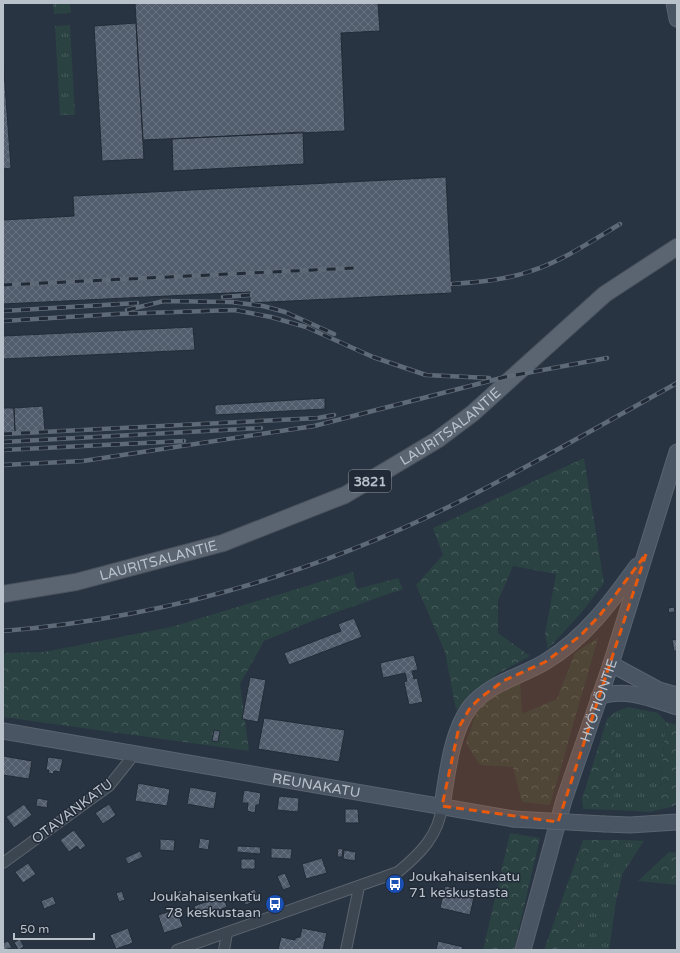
<svg xmlns="http://www.w3.org/2000/svg" width="680" height="953" viewBox="0 0 680 953" font-family="'Varela Round',sans-serif">
	<defs>
		<pattern id="grass-tufts" width="24" height="20" patternUnits="userSpaceOnUse"><rect width="24" height="20" fill="#2b4243"/><path d="M3 7l-1-3M5 7V3M7 7l1-3M15 17l-1-3M17 17v-4M19 17l1-3" fill="none" stroke="#485c5d"/></pattern>
		<pattern id="forest-crowns" width="20" height="18" patternUnits="userSpaceOnUse"><rect width="20" height="18" fill="#2b4243"/><path d="M2 6a3 3 0 1 1 6 0M12 15a3 3 0 1 1 6 0" fill="none" stroke="#485c5d"/></pattern>
		<pattern id="building-cross-hatch" width="8" height="8" patternUnits="userSpaceOnUse"><rect width="8" height="8" fill="#515d6c"/><path d="M0 0l8 8M0 8l8-8" fill="none" stroke="#687280"/></pattern>
	</defs>
	<rect width="100%" height="100%" fill="#283441"/>
	<path fill="url(#grass-tufts)" d="M53,3H70L71,13L54,14Z
		M70,25L75,115H60L55,26Z
		M628,707L658,713L666,722L659,799L671,807L650,812L614,810L615,712Z
		M627,840L644,841L623,873L616,901L609,950H571L575,930L597,891L604,859Z"/>
	<path fill="url(#forest-crowns)" d="M584,458L604,583L582,612L548,649L545,634L556,574L513,566L498,601V633L530,656L497,674L456,710L445,652L416,585L443,555L433,528Z
		M353,572L357,589L398,578L403,589L317,619L264,641L240,684L249,751L3,717V653L44,652L171,627Z
		M598,638L550,805L522,802L513,767L480,765L466,743L476,713L492,695L520,682L522,714L557,699L575,653Z
		M615,712L614,810L583,809L582,799L607,719Z
		M666,722L677,725V804L671,807L659,799Z
		M510,833L540,838L514,950H483Z
		M583,840H627L604,859L597,891L575,930L571,950H544Z
		M669,852L677,853V885L638,881Z"/>
	<path fill="url(#building-cross-hatch)" stroke="#232c38" d="M135,3H378L380,31L341,33L345,131L143,140Z
		M136,23L144,159L102,161L94,26Z
		M3,57L11,168L3,169Z
		M303,132L304,164L173,171L172,139Z
		M446,177L452,293L250,303V292L3,304V220L74,216L73,196Z
		M193,327L195,350L3,359V336Z
		M325,398V409L215,415V405Z
		M43,406L45,432L15,433L14,408Z
		M3,408H14L15,433L3,434Z
		M674,607L675,612L669,613L668,608Z
		M354,618L362,637L289,665L284,653L341,631L338,624Z
		M677,639V651H674L672,640Z
		M414,655L418,670L412,671L414,679L417,678L423,702L409,705L404,682L407,681L405,673L383,678L380,663Z
		M250,677L266,680L258,722L242,719Z
		M264,718L345,730L339,762L258,749Z
		M214,730L220,731L218,742L212,741Z
		M3,756L32,761L29,779L3,775Z
		M48,757L63,759L60,772L54,771L53,774L48,773L49,770H46Z
		M138,783L170,789L167,806L135,801Z
		M190,787L217,792L214,809L187,804Z
		M244,790L261,793L259,805H256L255,813L247,811L248,803H242Z
		M279,796L299,798L298,812L277,810Z
		M37,798L48,800L47,808L36,806Z
		M24,804L32,815L14,828L6,817Z
		M109,804L116,815L103,824L95,813Z
		M345,809H358L359,823H345Z
		M74,830L86,846L80,850L77,846L69,852L60,840Z
		M200,838L210,840L208,850L198,848Z
		M160,839L175,840L174,851L160,850Z
		M237,846L261,847L260,854L237,852Z
		M271,848L292,849L291,859L271,858Z
		M338,848L343,849L342,857H337Z
		M344,850L356,852L355,861L343,859Z
		M140,851L143,857L128,864L125,858Z
		M322,858L327,873L306,879L302,864Z
		M241,859H255V869H241Z
		M28,863L36,874L23,883L15,872Z
		M285,873L291,887L283,890L277,876Z
		M445,886L475,893L470,915L440,908Z
		M255,889L259,900L245,905L242,894Z
		M181,890L184,899L180,901L177,892Z
		M122,891L125,900L119,902L116,893Z
		M53,896L56,904L44,909L41,901Z
		M223,896L227,907L199,918L194,906Z
		M177,909L183,927L164,933L158,915Z
		M128,928L133,943L116,949L110,935Z
		M302,928L327,933L323,950H278L281,937L295,940V938L300,937Z
		M20,939L24,947L18,950L14,942Z
		M8,941L12,948L3,950V943Z
		M438,941L463,947L462,950H436Z"/>
	<g fill="none" stroke-linecap="round" stroke-linejoin="round">
		<g stroke="#5a636e" stroke-width="12">
			<path id="street" d="M3,863L109,786L129,761L132,752
				M177,950L398,872C420,854 439,835 442,806
				M224,950L227,933
				M346,950L359,887"/>
		</g>
		<g stroke="#5a636e" stroke-width="17">
			<g id="secondary">
				<path d="M674,3L677,19"/>
				<path d="M611,664L659,690L677,695"/>
				<path d="M599,697C625,687 652,699 677,707"/>
				<path id="s1" d="M3,731L513,819"/>
				<path d="M442,806C447,776 451,732 470,707C489,683 520,677 545,662C585,638 611,602 637,566"/>
				<path d="M605,824L630,825L677,822"/>
				<path id="s2" d="M523,950L564,800L611,664L677,452"/>
			</g>
		</g>
		<g stroke="#49515d" stroke-width="18">
			<g id="primary">
				<path id="s3" d="M3,594L76,582L223,543L345,495L437,440L473,413L605,294L677,247"/>
			</g>
		</g>
		<use href="#street" stroke="#3c4651" stroke-width="10"/>
		<use href="#secondary" stroke="#4a5564" stroke-width="15"/>
		<use href="#primary" stroke="#5a6571" stroke-width="16"/>
		<g stroke="#5e6a77" stroke-width="4.5">
			<path id="rail" d="M452,284C478,282 506,280 531,271C562,261 592,241 620,224
				M3,285L354,268
				M223,297L250,295
				M127,310L164,301L231,302L263,306L285,312L334,334
				M3,311L137,303
				M3,321L116,314L235,310L271,317L306,327L373,357L426,375L489,378
				M3,434L318,418L334,415
				M3,442L261,428
				M3,450L184,441
				M3,465L83,461L314,426L505,377L607,358
				M3,631C171,617 333,568 482,490C548,456 612,419 677,383"/>
		</g>
		<use href="#rail" stroke="#212a36" stroke-width="3" stroke-dasharray="9" stroke-linecap="butt"/>
		<g stroke="#5a636e" stroke-width="17" stroke-linecap="butt">
			<path id="secondary-bridge" d="M513,819L605,824"/>
		</g>
		<use href="#secondary-bridge" stroke="#4a5564" stroke-width="15"/>
	</g>
	<path fill="#e8590c" fill-opacity="0.2" stroke="#e8590c" stroke-width="3" stroke-dasharray="8 5" stroke-linejoin="round" d="M646,554L558,822L442,806L459,727L470,708L480,698L503,681L545,662L580,636L600,615Z"/>
	<defs>
		<g id="bus-disc" transform="scale(1)"><circle r="9.5" fill="#1a4fb4" stroke="#212a36"/><path d="M-5-6H5V4H4V6H2V4H-2V6H-4V4H-5ZM-3.5-4V0h7V-4ZM-3.5 1.2v1.5H-2V1.2ZM2 1.2v1.5H3.5V1.2Z" fill="#fff"/></g>
	</defs>
	<g fill-rule="evenodd">
		<use href="#bus-disc" x="395" y="884"/>
		<use href="#bus-disc" x="275" y="904"/>
	</g>
	<g text-anchor="middle" stroke-width="3" stroke-linejoin="round" paint-order="stroke">
		<rect fill="#212a36" stroke="#8b949e" stroke-width="1" x="349" y="470" width="42" height="22" rx="3"/>
		<g font-size="13" font-weight="bold" fill="#b9c1cb">
			<text x="370" y="486">3821</text>
		</g>
		<g font-size="14" fill="#b9c1cb" stroke="#212a36">
			<text dy="5" stroke="none"><textPath href="#s3" startOffset="483">LAURITSALANTIE</textPath></text>
			<text dy="5" stroke="none"><textPath href="#s3" startOffset="159">LAURITSALANTIE</textPath></text>
			<text dy="5" stroke="none"><textPath href="#s2" startOffset="261">HYÖTIÖNTIE</textPath></text>
			<text dy="5" stroke="none"><textPath href="#s1" startOffset="318">REUNAKATU</textPath></text>
			<text transform="translate(72 811) rotate(-37)" y="5">OTAVANKATU</text>
		</g>
		<g font-size="14" fill="#b9c1cb" stroke="#212a36" text-anchor="start">
			<text x="409" y="881">Joukahaisenkatu<tspan x="409" dy="16">71 keskustasta</tspan></text>
			<text x="261" y="901" text-anchor="end">Joukahaisenkatu<tspan x="261" dy="16">78 keskustaan</tspan></text>
		</g>
	</g>
	<rect width="680" height="953" fill="none" stroke="#b9c1cb" stroke-width="8"/>
	<path d="M14 933v6h80v-6" fill="none" stroke="#b9c1cb" stroke-width="2"/>
	<text x="20" y="933" font-size="12" fill="#b9c1cb" stroke="#212a36" stroke-width="3" paint-order="stroke">50 m</text>
</svg>
